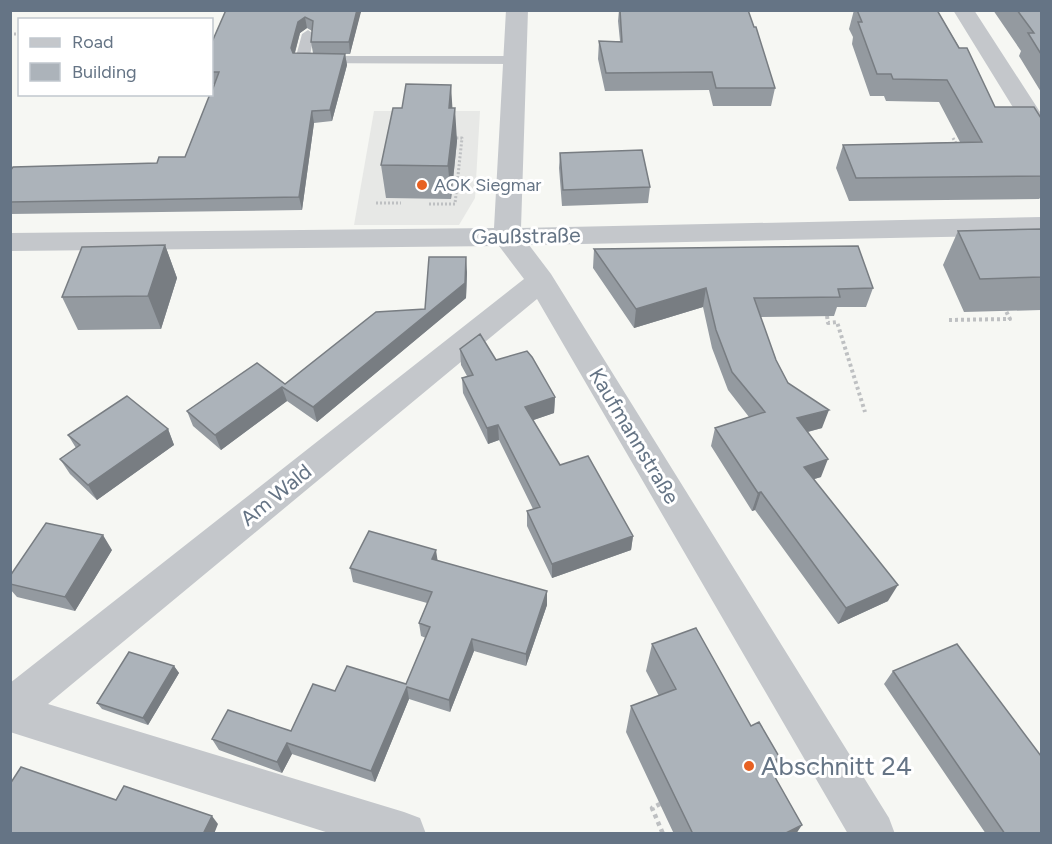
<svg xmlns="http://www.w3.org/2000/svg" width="1052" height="844" viewBox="0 0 1052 844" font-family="Figtree,sans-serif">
	<rect width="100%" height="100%" fill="#f6f7f3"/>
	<path fill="#e7e8e6" d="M374,111H480L475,198L459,225H354Z"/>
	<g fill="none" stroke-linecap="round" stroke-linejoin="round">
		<path stroke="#bec0c2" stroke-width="3" stroke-dasharray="2 2" stroke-linecap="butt" d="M10,34H20
			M953,138L957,145
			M376,203H401
			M429,204H455L462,138H455V136"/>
		<path stroke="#bec0c2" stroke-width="4" stroke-dasharray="3 3" stroke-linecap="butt" d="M827,316L828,323L837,322L865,412
			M949,320L1010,319L1006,311"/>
		<path stroke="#bec0c2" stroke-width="4.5" stroke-dasharray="4 4" stroke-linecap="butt" d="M660,804L652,808L663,834"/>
		<path fill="#c4c7cb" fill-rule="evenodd" d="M308,30L314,34L310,56H515L522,60L515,64L297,63L295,60L302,34Z"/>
		<path fill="#c4c7cb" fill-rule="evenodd" d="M506,10H528L521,228L1042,217V235L529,245L551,274L889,818L895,834H848L537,299L48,704L404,812L420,818L426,834H332L10,732V683L524,279L499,246L10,251V233L494,228Z
			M953,10H974L1042,115V142L1033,140L1030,135Z"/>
	</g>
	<path fill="#949aa0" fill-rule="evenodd" d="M226,10H361L350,54H345L347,65L332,121L314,123L302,210L10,214V171L157,163L185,157L214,84H212V42ZM307,28L312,31L311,42L313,53H295L300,33Z
		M619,10H748L775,88L771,106H713L709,90L605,91L598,59L599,41H620L618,21Z
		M854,10H937L995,107L1041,118V197L1039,199L849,201L836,168L843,145L960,142L939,102L886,101L884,96H870L852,44L853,37L849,29Z
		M993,10H1041V92L1019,56L1021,51Z
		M452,108L457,141L451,199L386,198L381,165Z
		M560,153L650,187L648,203L562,206L559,168Z
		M1041,229V310L964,312L943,265L958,231Z
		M165,245L177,278L161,329L78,330L62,297Z
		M594,249L873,288L866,307H837L834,316L760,317L776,360L788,383L822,428L808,432L821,477L814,479L888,601L838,624L755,510L752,511L711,446L715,428L749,417L728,390L712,348L703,307L634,328L593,268Z
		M467,272L466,298L317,422L287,401L221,450L193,426L187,411L285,384L425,309Z
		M460,349L496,360L555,397L554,413L533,420L560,465L633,536L631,550L552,578L527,526V511L533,509L499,440L488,444L463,393L462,378L467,376L461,365Z
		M168,429L174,445L97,500L70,474L60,459L76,448L68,435Z
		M112,550L75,611L17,597L10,589V576Z
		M437,561L547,605L526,666L474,651L450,712L409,699L375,782L292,754L282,773L219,750L212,739L291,731L335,691L406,684L426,638L421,636L419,623L427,603L353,582L350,568Z
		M652,644L751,726L780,758L772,772L796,834H674L626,732L631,706L659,696L646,671Z
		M174,666L179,673L148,725L102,709L97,703Z
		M893,671L1041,834H986L884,684Z"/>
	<path fill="#787d82" d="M357,10H361V12L350,54L349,42Z
		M305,17L307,28L300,33L293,59L291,48L298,22Z
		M345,54L347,65L332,121L330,110Z
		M451,85L453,117L449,108Z
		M455,108L457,141L451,199L448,166Z
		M312,111L314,123L302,210L299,197Z
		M165,245L177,278L161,329L148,296Z
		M466,257L467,272L466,298L317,422L313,407L465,283Z
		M706,288L703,307L634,328L636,309Z
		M282,387L287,401L221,450L215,435Z
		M555,397L554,413L525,423V407Z
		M829,410L822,428L791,436L797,418Z
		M498,425L499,440L488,444L487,428Z
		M168,429L174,445L97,500L88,485Z
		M828,459L821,477L798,484L804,467Z
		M761,492L755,510L752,511L758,493Z
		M103,535L112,550L75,611L65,597Z
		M633,536L631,550L552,578V564Z
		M436,550L438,563L432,559Z
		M898,585L888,601L838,624L846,608Z
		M547,591V605L526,666V654Z
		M472,639L474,651L450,712L449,700Z
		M174,666L179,673L148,725L143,718Z
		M407,687L409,699L375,782L371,771Z
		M287,743L292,754L282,773L277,762Z
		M780,758L767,782V763Z
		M212,816L218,824L214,834H203Z
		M802,825L796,834H784Z"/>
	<path fill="#acb3ba" stroke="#787d82" stroke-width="1.5" d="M226,10H357L349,42H311L313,21L305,17L298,22L291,48L293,53L345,54L330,110L312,111L299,197L10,202V171L13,167L157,163L159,157H185L210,94H212V91L219,72H212V42Z
		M620,10H748L754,27H756L775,88H716L712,72L606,73L599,41L622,42Z
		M857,10H937L959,48H967L995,107H1034L1041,118V176L856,178L843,145L982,142L947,80L893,79L891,74H877L858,22H862Z
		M1017,10H1041V54L1028,33H1034Z
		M406,84L451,85L449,108H455L448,166L381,165L393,108H402Z
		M642,150L650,187L563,190L560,153Z
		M1041,229V277L980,279L958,231Z
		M165,245L148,296L62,297L82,247Z
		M858,246L873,288L838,289L840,297L754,298L776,360L788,383L829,410L797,418L828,459L804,467L898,585L846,608L761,492L758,493L715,428L765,412L732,372L716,330L706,288L636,309L594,249Z
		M429,257H466L465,283L313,407L282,387L215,435L187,411L257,363L285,384L376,312L425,309Z
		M480,334L496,360L527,351L532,357L555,397L525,407L560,465L588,456L633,536L552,564L527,511L540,507L498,425L487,428L462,378L473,375L460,349Z
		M127,396L168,429L88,485L60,459L80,445L68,435Z
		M46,523L103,535L65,597L10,584V576Z
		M369,531L436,550L432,559L547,591L526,654L472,639L449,700L407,687L371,771L287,743L277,762L212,739L228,710L291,731L313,684L335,691L347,666L406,684L430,627L419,623L432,592L350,568Z
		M696,628L751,726L759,722L780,758L767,763L802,825L784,834H693L631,706L676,689L652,644Z
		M957,644L1041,756V834H1005L893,671Z
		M129,652L174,666L143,718L97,703Z
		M21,767L116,800L124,786L212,816L203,834H10V784Z"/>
	<g fill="#e76122" stroke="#fff" stroke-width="2">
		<circle cx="422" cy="185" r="6"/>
		<circle cx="749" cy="766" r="6"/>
	</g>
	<g text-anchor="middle" stroke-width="6" stroke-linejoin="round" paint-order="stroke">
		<g font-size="18" fill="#657485" stroke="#fff" text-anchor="start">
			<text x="434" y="191">AOK Siegmar</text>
		</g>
		<g font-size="21" fill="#657485" stroke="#fff">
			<text transform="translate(526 236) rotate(-1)" y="7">Gaußstraße</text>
			<text transform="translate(634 436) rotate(59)" y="7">Kaufmannstraße</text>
			<text transform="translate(276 495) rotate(-39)" y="7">Am Wald</text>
		</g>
		<g font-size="26" fill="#657485" stroke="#fff" text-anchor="start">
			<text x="761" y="775">Abschnitt 24</text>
		</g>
	</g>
	<rect width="1052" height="844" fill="none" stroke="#657485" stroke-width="24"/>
	<rect x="18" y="18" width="195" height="78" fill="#ffffff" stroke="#c1c7ce" stroke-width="1.5"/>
	<rect x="30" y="38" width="30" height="9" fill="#c4c7cb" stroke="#c1c7ce" stroke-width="1.5"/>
	<text x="72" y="48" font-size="18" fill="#657485">Road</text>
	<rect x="30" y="63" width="30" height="18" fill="#acb3ba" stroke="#c1c7ce" stroke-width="1.5"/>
	<text x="72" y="78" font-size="18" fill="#657485">Building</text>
</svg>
